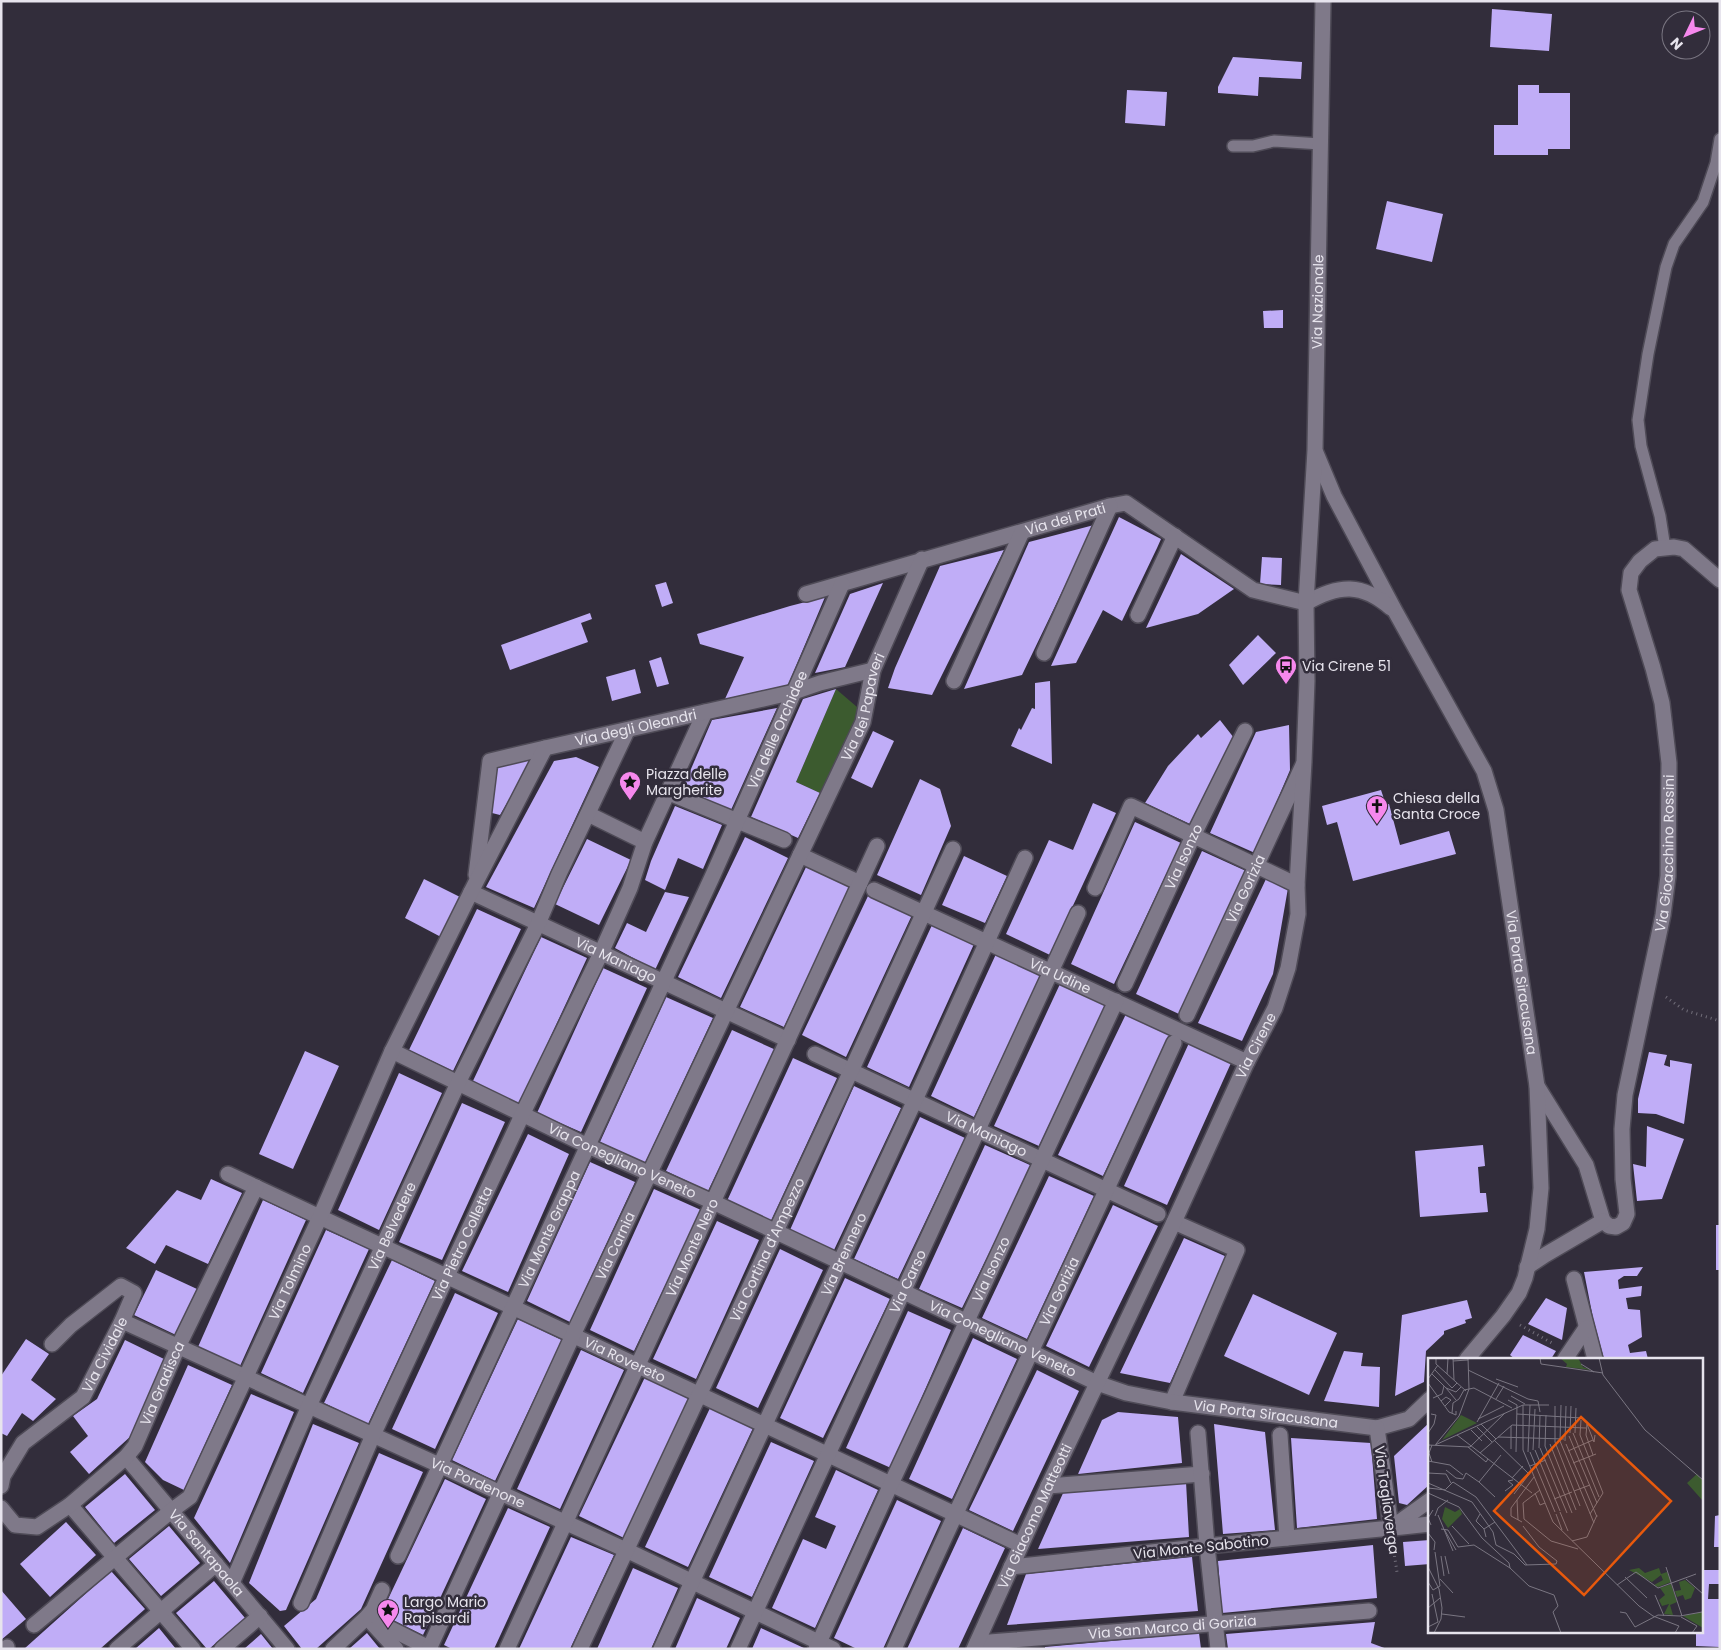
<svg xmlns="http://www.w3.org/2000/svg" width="1721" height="1650" viewBox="0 0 1721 1650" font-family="Poppins,sans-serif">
	<rect width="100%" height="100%" fill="#322d3b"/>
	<path fill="#3c5b2f" d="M836,689L857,707L858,715L820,793L796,782Z"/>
	<path fill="#c0adf7" d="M1492,9L1552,14L1549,51L1490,47Z
		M1233,57L1302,62L1301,79L1259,77L1258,96L1218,93V87Z
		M1518,85H1539V93H1570V149H1548V155H1494V125H1518Z
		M1127,90L1167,92L1165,126L1125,123Z
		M1387,201L1443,214L1432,262L1376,249Z
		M1283,310V328H1264L1263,311Z
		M1119,517L1161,539L1157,548L1122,621L1103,610L1076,663L1051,666Z
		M1094,525L1022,675L964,689L1029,542Z
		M1004,550L932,695L888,688L895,668L940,566Z
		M1181,554L1234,589L1198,614L1146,628Z
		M1262,557L1282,558L1281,585L1260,584Z
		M666,582L673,603L662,607L655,585Z
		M883,583L845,667L815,673L850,594Z
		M825,597L788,685L725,699L744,657L700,644L697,634L790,606Z
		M590,613L592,619L581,623L588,642L510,670L501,645Z
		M1258,635L1276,653L1243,685L1229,665Z
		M661,657L669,684L657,687L649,661Z
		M635,669L641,693L612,701L606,677Z
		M1050,681L1052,764L1011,746L1019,728L1021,730L1032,708L1035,709V683Z
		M836,689L796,782L820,793L798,838L751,817L803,699Z
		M777,708L731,810L682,790L712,720Z
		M1220,720L1234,738L1190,824L1145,803L1168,766L1198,734L1201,738Z
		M1289,725L1290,770L1255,853L1210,833L1256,732Z
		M873,731L894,741L872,788L851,778Z
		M534,757L500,815L488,812L497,766Z
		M576,757L599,767L534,908L486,887L554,761Z
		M920,779L940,789L951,826L921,895L877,875Z
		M1381,790L1386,805L1389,804L1400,845L1449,831L1456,854L1353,881L1337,822L1327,825L1322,806Z
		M1093,803L1116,813L1050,955L1006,934L1049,840L1073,850Z
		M675,806L722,825L703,869L678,858L665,890L645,880L651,861Z
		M1135,822L1181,843L1114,984L1071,964Z
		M745,837L788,858L721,998L678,977Z
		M587,839L631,860L599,925L555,904Z
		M1202,851L1246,871L1179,1014L1136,994Z
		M964,856L1007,876L985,923L942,905Z
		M807,865L851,885L784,1027L740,1007Z
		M424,879L460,897L441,937L405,918Z
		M1266,879L1288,888L1273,974L1242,1041L1198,1023Z
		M665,892L689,897L655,970L615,948L627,923L646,932Z
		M868,896L912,915L846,1057L802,1035Z
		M477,909L521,929L453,1071L409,1050Z
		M932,925L974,944L909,1087L867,1067Z
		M541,937L587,958L519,1105L472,1083Z
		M996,954L1041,975L974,1117L931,1096Z
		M603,968L647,988L581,1132L537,1113Z
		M1060,984L1106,1005L1039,1146L994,1126Z
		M666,997L713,1018L645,1163L600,1142Z
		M1126,1014L1170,1035L1103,1176L1058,1155Z
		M732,1030L776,1050L708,1191L666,1171Z
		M1189,1043L1231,1063L1167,1205L1124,1186Z
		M305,1051L339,1066L293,1169L259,1154Z
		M1649,1052L1667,1055L1664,1065L1670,1067V1060L1692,1064L1684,1124L1656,1114L1638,1113V1099Z
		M793,1058L837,1078L771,1221L727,1201Z
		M399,1073L442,1093L379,1230L338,1210Z
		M854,1086L901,1108L834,1250L790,1230Z
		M462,1103L505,1122L442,1260L399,1242Z
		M920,1117L965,1138L898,1279L854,1259Z
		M1647,1126L1684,1139L1662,1199L1637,1201L1633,1164L1646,1167Z
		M528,1134L569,1154L508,1292L462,1271Z
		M985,1145L1032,1166L962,1308L919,1289Z
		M1483,1145L1485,1166L1478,1167L1480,1193H1486L1488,1212L1420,1217L1415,1151Z
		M590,1162L635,1182L570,1322L527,1301Z
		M1049,1176L1094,1196L1027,1339L982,1318Z
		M211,1179L242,1193L208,1264L166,1245L155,1264L126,1248L177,1190L201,1200Z
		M654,1189L701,1210L634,1351L590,1330Z
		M263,1200L306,1220L240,1366L198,1347Z
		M1113,1205L1158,1226L1089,1367L1046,1346Z
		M717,1221L759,1240L696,1379L653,1359Z
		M1716,1225H1720V1270H1716Z
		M326,1230L369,1249L303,1393L261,1373Z
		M1184,1238L1227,1257L1170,1383L1120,1373Z
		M780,1249L823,1270L758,1408L716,1388Z
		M392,1260L435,1281L368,1424L324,1403Z
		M1643,1267L1637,1276H1624L1618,1280L1619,1289L1642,1286L1641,1296L1626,1298L1628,1309L1640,1310L1642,1337L1628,1345L1630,1353L1646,1351L1648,1359H1604L1593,1318L1584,1272Z
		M156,1270L197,1289L176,1335L134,1315Z
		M845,1278L890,1299L823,1438L780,1418Z
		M455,1293L498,1313L435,1449L392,1429Z
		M1253,1294L1337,1333L1309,1395L1224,1356Z
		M1546,1298L1567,1308L1562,1340L1528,1324Z
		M1467,1300L1472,1318L1465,1320L1466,1323L1444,1331V1334L1426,1351L1424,1382L1395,1396L1402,1315Z
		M908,1311L951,1330L891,1468L846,1448Z
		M518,1319L562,1340L495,1481L452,1460Z
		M1523,1335L1556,1351L1551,1359H1515L1510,1355Z
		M973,1338L1017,1359L952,1499L909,1479Z
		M26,1339L49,1354L31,1380L56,1399L33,1421L22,1413L7,1436L1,1433V1376Z
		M125,1340L164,1359L131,1436L89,1474L70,1452L88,1436L73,1416L97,1399Z
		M581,1350L624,1370L560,1509L517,1489Z
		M1344,1351L1363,1353L1361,1366L1380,1367L1379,1407L1324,1401Z
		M188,1365L232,1385L184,1490L163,1480L145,1462Z
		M1037,1370L1079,1391L1013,1531L969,1510Z
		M645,1377L690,1399L624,1538L579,1516Z
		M251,1394L294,1412L230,1563L194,1518Z
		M710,1408L753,1428L688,1567L645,1547Z
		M1118,1412L1178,1417L1182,1463L1078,1474L1102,1420Z
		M1430,1422V1484L1407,1505L1399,1503L1394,1456Z
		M313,1424L359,1443L286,1610L280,1611L249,1583Z
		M1214,1424L1265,1432L1275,1530L1223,1534Z
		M1291,1438L1371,1443L1377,1519L1297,1528Z
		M771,1442L814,1461L752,1597L709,1577Z
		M379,1453L423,1472L361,1609L316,1649H302L284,1626L316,1599Z
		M836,1470L878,1490L815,1628L772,1608L803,1539L826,1549L836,1526L815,1517Z
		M125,1474L155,1510L114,1543L85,1507Z
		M445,1479L486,1499L423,1635L381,1614Z
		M1186,1482L1189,1537L1038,1549L1064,1491Z
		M897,1500L941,1521L883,1649H857L834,1638Z
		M508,1508L550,1527L494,1649H452L444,1645Z
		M1720,1515V1547H1714L1715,1516Z
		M66,1522L96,1555L50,1597L20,1564Z
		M169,1526L200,1563L161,1596L129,1559Z
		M963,1528L1005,1548L958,1649H907Z
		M571,1537L614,1555L570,1649H519Z
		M1430,1540V1564L1405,1566L1403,1542Z
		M1373,1545L1377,1598L1222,1613L1218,1561Z
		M1192,1557L1198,1611L1007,1625L1026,1574Z
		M633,1568L678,1588L651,1649H597Z
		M1702,1570H1720V1584H1709L1708,1599H1720V1647L1696,1646V1631H1702Z
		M111,1571L145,1609L100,1649H24Z
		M214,1581L245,1618L209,1649H207L176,1613Z
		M1,1590L26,1619L1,1640Z
		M697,1598L740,1618L726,1649H675Z
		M1375,1622L1371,1643L1387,1649H1228L1226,1634Z
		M159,1628L176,1649H135Z
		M761,1628L806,1649H752Z
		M367,1633L380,1649H349Z
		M1199,1633L1201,1649H1045V1647Z
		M261,1634L273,1649H244Z"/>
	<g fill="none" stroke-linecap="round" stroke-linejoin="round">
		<g stroke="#4f4b57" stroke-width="14">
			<path id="lane" d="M1233,146H1253L1274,141L1321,144
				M1665,548L1660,516L1641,446L1638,420L1648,354L1666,267L1674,244L1703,202L1716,163L1720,139"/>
		</g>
		<g stroke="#4f4b57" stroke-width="18">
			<g id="street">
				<path id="s1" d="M806,594L1110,506L1126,503L1253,590L1306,603"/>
				<path d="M1138,615L1175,536"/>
				<path d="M1044,653L1110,506"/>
				<path d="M954,681L1022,532"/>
				<path d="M667,792L784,840"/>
				<path d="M588,814L645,842"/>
				<path d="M800,855L860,883"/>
				<path d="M476,875L490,761L545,748"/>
				<path d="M1095,888L1131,806L1297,885"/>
				<path id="s2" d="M874,890L1247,1062"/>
				<path id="s3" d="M471,892L788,1040"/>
				<path id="s4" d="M1125,984L1193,836L1245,731"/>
				<path id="s5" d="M1187,1015L1303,765"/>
				<path id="s6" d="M392,1051L588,1146L713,1202L1097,1383"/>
				<path id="s7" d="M815,1054L1158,1214"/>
				<path d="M1537,1086L1586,1165L1603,1221"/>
				<path id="s8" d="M228,1174L1021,1545"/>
				<path id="s9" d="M1603,1221L1609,1226L1616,1227L1623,1223L1627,1214L1623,1179L1622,1129L1625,1095L1663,915L1668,876L1669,763L1662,703L1653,668L1629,590L1631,573L1640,561L1655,549L1674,547L1684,549L1720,580"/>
				<path d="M1527,1267L1545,1255L1603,1221"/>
				<path d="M1574,1279L1595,1359"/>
				<path id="s10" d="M122,1321L626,1550L833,1649"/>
				<path d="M1565,1359L1586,1328"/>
				<path d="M1172,1402L1237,1250L1174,1222"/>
				<path d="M1280,1435L1287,1538"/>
				<path id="s11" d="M126,1457L287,1649"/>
				<path id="s12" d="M1,1486L3,1476L23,1443L83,1397L122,1321L134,1293L121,1286L71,1325L52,1344"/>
				<path d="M1048,1486L1202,1474"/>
				<path d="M70,1505L193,1649"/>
				<path id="s13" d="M1,1508L15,1525L37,1527L70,1505L126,1457L135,1446L178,1347L256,1187"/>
				<path d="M1391,1528L1430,1500"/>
				<path d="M1393,1528L1430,1524"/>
				<path id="s14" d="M398,1556L713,875L842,584"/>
				<path d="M1011,1567L1207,1546L1198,1433"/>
				<path id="s15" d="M232,1583L309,1406L458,1083L538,924L559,874L627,731"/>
				<path id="s16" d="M301,1603L373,1435L447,1276L523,1113L601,953L630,888L645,842L705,712"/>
				<path d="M367,1617L431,1649"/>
				<path d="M373,1624L396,1649"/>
				<path id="s17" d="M34,1625L171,1511L190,1497L320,1217L392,1051L475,884L545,748L794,692L820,683L873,670"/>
				<path id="s18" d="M977,1643L1369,1611"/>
				<path d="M6,1649L7,1647"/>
				<path d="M117,1649L216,1564"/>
				<path d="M222,1649L260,1616"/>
				<path d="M333,1649L367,1617L373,1610L382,1590"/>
				<path id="s19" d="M429,1649L573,1335L863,722L873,670L922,559"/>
				<path id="s20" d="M507,1649L877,846"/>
				<path id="s21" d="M580,1649L851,1071L953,849"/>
				<path id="s22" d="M661,1649L915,1100L1025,858"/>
				<path id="s23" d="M738,1649L1078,913"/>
				<path id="s24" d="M816,1649L891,1484L1116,1001"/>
				<path id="s25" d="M894,1649C985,1446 1082,1246 1174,1043"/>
			</g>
		</g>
		<g stroke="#4f4b57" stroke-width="18">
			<g id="secondary">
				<path id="s26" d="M1316,453L1334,496L1395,611L1484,771L1496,810L1537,1086L1541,1188L1537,1229L1525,1278L1519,1293L1503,1316L1467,1359"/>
				<path d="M1306,603C1339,584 1362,583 1391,608"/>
				<path id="s27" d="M1097,1383L1126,1393L1172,1402L1377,1428L1409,1419L1430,1399"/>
				<path id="s28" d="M974,1649L1048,1486L1174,1222L1247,1062L1275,1008L1288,968L1298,914L1297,885L1304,762L1307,681L1306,603L1315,450L1323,1"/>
				<path d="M1218,1649L1207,1546L1391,1528L1377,1428"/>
			</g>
		</g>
		<path stroke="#726e7a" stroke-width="3" stroke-dasharray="1 4" stroke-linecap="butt" d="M1666,997L1684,1010L1720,1021
			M1520,1325L1552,1343
			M1393,1546L1397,1572"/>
		<use href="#lane" stroke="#7f7989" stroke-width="11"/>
		<use href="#street" stroke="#7f7989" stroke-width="15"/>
		<use href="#secondary" stroke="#7f7989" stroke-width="15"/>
	</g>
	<defs>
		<g id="bus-pin" transform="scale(1.125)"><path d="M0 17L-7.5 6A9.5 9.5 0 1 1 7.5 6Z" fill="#f688ed" stroke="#322d3b"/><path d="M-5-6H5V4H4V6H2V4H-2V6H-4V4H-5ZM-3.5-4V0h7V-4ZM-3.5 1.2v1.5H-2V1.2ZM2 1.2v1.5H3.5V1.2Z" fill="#111"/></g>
		<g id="sight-pin" transform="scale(1.125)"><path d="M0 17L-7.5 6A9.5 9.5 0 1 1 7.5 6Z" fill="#f688ed" stroke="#322d3b"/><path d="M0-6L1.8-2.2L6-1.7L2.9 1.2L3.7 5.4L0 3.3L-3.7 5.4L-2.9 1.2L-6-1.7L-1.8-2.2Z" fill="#111"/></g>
		<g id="church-pin" transform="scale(1.125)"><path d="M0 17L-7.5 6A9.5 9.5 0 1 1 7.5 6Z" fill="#f688ed" stroke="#322d3b"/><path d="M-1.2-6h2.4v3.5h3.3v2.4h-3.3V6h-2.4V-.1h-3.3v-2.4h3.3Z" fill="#111"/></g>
	</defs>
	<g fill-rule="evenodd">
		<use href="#bus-pin" x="1286" y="666"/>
		<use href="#sight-pin" x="630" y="782"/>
		<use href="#church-pin" x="1377" y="806"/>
		<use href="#sight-pin" x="388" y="1610"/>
	</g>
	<g text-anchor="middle" stroke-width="5" stroke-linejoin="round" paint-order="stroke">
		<g font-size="14" fill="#e7e4ed" stroke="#322d3b">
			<text dy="5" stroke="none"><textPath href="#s28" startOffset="1418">Via Nazionale</textPath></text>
			<text dy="5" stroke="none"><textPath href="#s1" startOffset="270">Via dei Prati</textPath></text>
			<text dy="5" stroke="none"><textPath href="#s19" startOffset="1038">Via dei Papaveri</textPath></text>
			<text dy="5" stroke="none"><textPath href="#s17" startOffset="1124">Via degli Oleandri</textPath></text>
			<text dy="5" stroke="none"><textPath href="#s14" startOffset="909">Via delle Orchidee</textPath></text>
			<text dy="5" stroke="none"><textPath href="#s9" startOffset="398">Via Gioacchino Rossini</textPath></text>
			<text dy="5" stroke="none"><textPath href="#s4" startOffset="140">Via Isonzo</textPath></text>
			<text dy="5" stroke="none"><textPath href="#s5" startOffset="139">Via Gorizia</textPath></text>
			<text dy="5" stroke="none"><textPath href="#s3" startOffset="160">Via Maniago</textPath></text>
			<text dy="5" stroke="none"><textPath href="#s2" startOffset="205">Via Udine</textPath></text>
			<text dy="5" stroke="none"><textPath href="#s26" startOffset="575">Via Porta Siracusana</textPath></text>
			<text dy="5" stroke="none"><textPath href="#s28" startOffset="666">Via Cirene</textPath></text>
			<text dy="5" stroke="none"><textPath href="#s7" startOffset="189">Via Maniago</textPath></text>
			<text dy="5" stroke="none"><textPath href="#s6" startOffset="255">Via Conegliano Veneto</textPath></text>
			<text dy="5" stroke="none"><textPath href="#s15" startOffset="391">Via Belvedere</textPath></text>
			<text dy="5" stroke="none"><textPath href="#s14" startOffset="360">Via Monte Grappa</textPath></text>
			<text dy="5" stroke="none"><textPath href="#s16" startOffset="394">Via Pietro Colletta</textPath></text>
			<text dy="5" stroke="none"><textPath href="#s19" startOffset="444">Via Carnia</textPath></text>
			<text dy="5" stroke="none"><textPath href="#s20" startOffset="442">Via Monte Nero</textPath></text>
			<text dy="5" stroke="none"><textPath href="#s21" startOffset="441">Via Cortina d'Ampezzo</textPath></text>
			<text dy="5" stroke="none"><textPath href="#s22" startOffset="435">Via Brennero</textPath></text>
			<text dy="5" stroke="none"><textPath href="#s24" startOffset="418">Via Isonzo</textPath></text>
			<text dy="5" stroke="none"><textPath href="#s23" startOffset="405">Via Carso</textPath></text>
			<text dy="5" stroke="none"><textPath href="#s17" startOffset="439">Via Tolmino</textPath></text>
			<text dy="5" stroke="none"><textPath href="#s25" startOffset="394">Via Gorizia</textPath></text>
			<text dy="5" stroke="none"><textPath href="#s6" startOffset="675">Via Conegliano Veneto</textPath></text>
			<text dy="5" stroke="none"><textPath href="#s12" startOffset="172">Via Cividale</textPath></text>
			<text dy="5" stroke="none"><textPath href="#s8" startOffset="438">Via Rovereto</textPath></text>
			<text dy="5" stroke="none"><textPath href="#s13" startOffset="240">Via Gradisca</textPath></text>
			<text dy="5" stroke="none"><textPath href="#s27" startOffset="172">Via Porta Siracusana</textPath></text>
			<text dy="5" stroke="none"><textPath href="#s10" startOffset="391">Via Pordenone</textPath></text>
			<text transform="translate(1387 1500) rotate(82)" y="5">Via Tagliaverga</text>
			<text dy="5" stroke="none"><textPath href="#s28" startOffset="146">Via Giacomo Matteotti</textPath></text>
			<text transform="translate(1201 1547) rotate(-6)" y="5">Via Monte Sabotino</text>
			<text dy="5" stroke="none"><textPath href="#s11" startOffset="125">Via Santapaola</textPath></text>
			<text dy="5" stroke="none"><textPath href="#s18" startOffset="196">Via San Marco di Gorizia</textPath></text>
		</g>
		<g font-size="14" fill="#e7e4ed" stroke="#322d3b" text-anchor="start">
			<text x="1302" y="671">Via Cirene 51</text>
			<text x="646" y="779">Piazza delle<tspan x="646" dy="16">Margherite</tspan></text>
			<text x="1393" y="803">Chiesa della<tspan x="1393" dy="16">Santa Croce</tspan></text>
			<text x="404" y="1607">Largo Mario<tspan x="404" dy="16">Rapisardi</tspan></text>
		</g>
	</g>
	<g transform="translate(1428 1358)">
		<rect width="275" height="275" fill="#322d3b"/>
		<path d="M132,0H150L155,9L163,12L138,9L139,6ZM33,57L49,65L14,82ZM269,116L275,123V143L259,125ZM17,149L27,154L32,151L34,156L20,170L14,161ZM211,210L217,215L231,210L233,216L239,214L243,224L230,229L226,227L235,222L233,217L224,224L201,212ZM257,222L267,230L263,240L257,242L255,237L249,239L247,233L253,232L251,224ZM243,226L249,244L242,247L245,257L236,256L241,246L234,248L231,242L237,237L232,230ZM275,254V270L255,258Z" fill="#3c5b2f"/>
		<path fill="none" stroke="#7a7682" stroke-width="1" d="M8,0V6L38,33M25,0L26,22M40,0L41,31M112,0L113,6L175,15M171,0L175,17L217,72L275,122M25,3L40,2M153,6L166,14M7,12L24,30L29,25M40,12L100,41L110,43L112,54M4,16L18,30L28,34L33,29M19,16L20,0M0,21L10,7M68,21L90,29M0,25L21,54L28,57V53M18,30L28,42M36,32L46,30L84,50M83,38L97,46M5,40L14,36L16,28M68,41L76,28M80,42L89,47L88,94M13,43L18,39L23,42L17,48M95,47H121M133,47L132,83L166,165M127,48V84L152,148M24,55L25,45L31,41L36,32M89,56L153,60M118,57L117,88L144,155M50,61L76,48M153,62L152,77L175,135L162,156M49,64L71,25M53,66L68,81M159,66L158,77L165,97M159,66L166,84L167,77M84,67L158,70M49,69L64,84M43,72L54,83M0,75L6,66L8,57L3,56M142,75L143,48M145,75L171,139M147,75L148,50M29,77L104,135M141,78L169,145M70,79L136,81M66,82L101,116M137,83L138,48M8,86L31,58L41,31M122,86L148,152M138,86L169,159M0,87L42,89L77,55M4,87L1,95L4,104M7,87L95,47V92L125,164L211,248L225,258L251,268L247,275M40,89L58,104L60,101M111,90L112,57M112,90L139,155M83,91V68M105,92L107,51M107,92L132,153M140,93L165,82M100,94L102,47M102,94L127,154M52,95L84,67M0,103L22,107L35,117M145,105L168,96M102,108L118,102M18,112L28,120L35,121L38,115L51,124L73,97M0,115L18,116L23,125M84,120L95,108M51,124L67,139M0,125L44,144L65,174L68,187L86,196L97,207L128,206L129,203L111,189L95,168M0,130L18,132M18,131L25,124L48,139L99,207M112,132L95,145L96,161L123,183L150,191M77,133L85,127L80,123L85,122M146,133L162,127M0,135L31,149L54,180L81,205L82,210L46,187L30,189L20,172L13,171M107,135L112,147L117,145M86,136L102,115M126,141L144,134M89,142L90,162M132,154L140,173M52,156L48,163L56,171M128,156L134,172M10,157L25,193M7,158L10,150L20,142M94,164L83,158V150L106,119M3,167L0,160L5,152M24,168L41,186M16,171L28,192M0,175L7,184L6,192M58,179L56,171L67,164M144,183L159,179L169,157M13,198L16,218M17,198L21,216M0,209L11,231L14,250L13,261L6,275M238,209L254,258M82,210L101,228L126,237L130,248L125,254L133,275M197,219L219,240M12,221L25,235M258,221L275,236M0,224L5,232L12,228L7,194M189,227L208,214L230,230L268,216M227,237L236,258M0,250L12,240M192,254L198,255L207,269L230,257L252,258L274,254M14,256L37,259M253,259L269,268L264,275M0,269L10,264L4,236"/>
		<path fill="#e8590c" fill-opacity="0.15" stroke="#e8590c" stroke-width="2.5" d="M153,59L243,143L156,237L66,153Z"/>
		<rect width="275" height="275" fill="none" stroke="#e7e4ed" stroke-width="2.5"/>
	</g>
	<rect width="1721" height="1650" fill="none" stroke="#e7e4ed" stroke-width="5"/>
	<g transform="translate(1686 35) rotate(227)"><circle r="24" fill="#322d3b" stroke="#7a7682"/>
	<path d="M0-4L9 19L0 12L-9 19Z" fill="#f688ed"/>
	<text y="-8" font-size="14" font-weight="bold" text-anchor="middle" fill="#e7e4ed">N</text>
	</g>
</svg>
